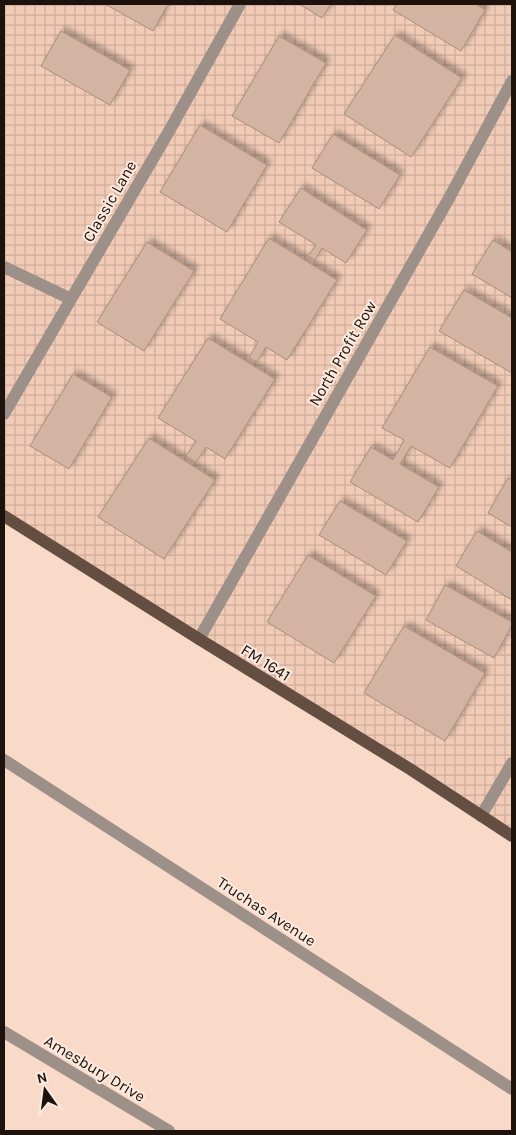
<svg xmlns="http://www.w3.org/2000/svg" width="516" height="1135" viewBox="0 0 516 1135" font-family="Karla,sans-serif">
	<defs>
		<pattern id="industrial-grid" width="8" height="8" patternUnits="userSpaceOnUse" patternTransform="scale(1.25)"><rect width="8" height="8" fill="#f1cbb6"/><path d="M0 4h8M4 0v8" fill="none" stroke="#cead9b"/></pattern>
		<filter id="shadow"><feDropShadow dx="4.5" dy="-4.5" stdDeviation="2.5" flood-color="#0004"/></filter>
	</defs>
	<rect width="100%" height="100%" fill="#f9d9c8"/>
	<path fill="url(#industrial-grid)" d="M4,4H512V839L4,521Z"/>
	<path fill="#d3b4a3" stroke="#aa8d7d" filter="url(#shadow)" d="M105,4H168L153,31Z
		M299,4H331L322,18Z
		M397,4H476L485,10L461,51L393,10Z
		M61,31L130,70L110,105L41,66Z
		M395,35L462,78L411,157L344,114Z
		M279,36L326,63L279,143L232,116Z
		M200,125L267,165L227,232L160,192Z
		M333,134L400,175L379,209L312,168Z
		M301,188L367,230L346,263L322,248L315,260L308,256L316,245L279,222Z
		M269,238L337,280L287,360L266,347L257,362L249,358L258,342L220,319Z
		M493,240L512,252V298L472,274Z
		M147,242L194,271L144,351L97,322Z
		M464,290L512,318V373L439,331Z
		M208,338L275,379L225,459L206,447L196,462L186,456L196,441L158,418Z
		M430,347L498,386L450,468L411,446L400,464L439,487L418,522L350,482L371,447L393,460L404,440L382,428Z
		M73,374L112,397L69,469L30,446Z
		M149,438L215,480L164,559L98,517Z
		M508,478L512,480V527L488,513Z
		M340,501L407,541L386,575L319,535Z
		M477,531L512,552V600L456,566Z
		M308,555L376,596L334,663L267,622Z
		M445,585L512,622V625L494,658L426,620Z
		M404,626L485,673L445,741L364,693Z"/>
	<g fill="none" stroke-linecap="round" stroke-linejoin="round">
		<path stroke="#9d9088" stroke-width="12" d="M4,267L71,299
			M4,414L168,133L240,4
			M199,639L448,200L512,81
			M4,760L512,1089
			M481,816L512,763
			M4,1032L169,1131"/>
		<path stroke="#644e41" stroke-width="12" d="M4,516L199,639L410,769L512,836"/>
	</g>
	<g text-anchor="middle" stroke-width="4" stroke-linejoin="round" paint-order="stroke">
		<g font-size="16" fill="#1d120c" stroke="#fdeadf">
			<text transform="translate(109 201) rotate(-60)" y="6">Classic Lane</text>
			<text transform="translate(342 353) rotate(-60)" y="6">North Profit Row</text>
			<text transform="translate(266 662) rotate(32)" y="6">FM 1641</text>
			<text transform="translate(267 911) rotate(33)" y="6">Truchas Avenue</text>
			<text transform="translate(95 1068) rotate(31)" y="6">Amesbury Drive</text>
		</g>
	</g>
	<rect width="516" height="1135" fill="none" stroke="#1d120c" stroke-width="10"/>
	<g transform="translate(45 1090) rotate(346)" stroke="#fdeadf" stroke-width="4" paint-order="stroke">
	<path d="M0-4L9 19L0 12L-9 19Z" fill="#1d120c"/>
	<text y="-8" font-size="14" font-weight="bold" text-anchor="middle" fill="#1d120c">N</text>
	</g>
</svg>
